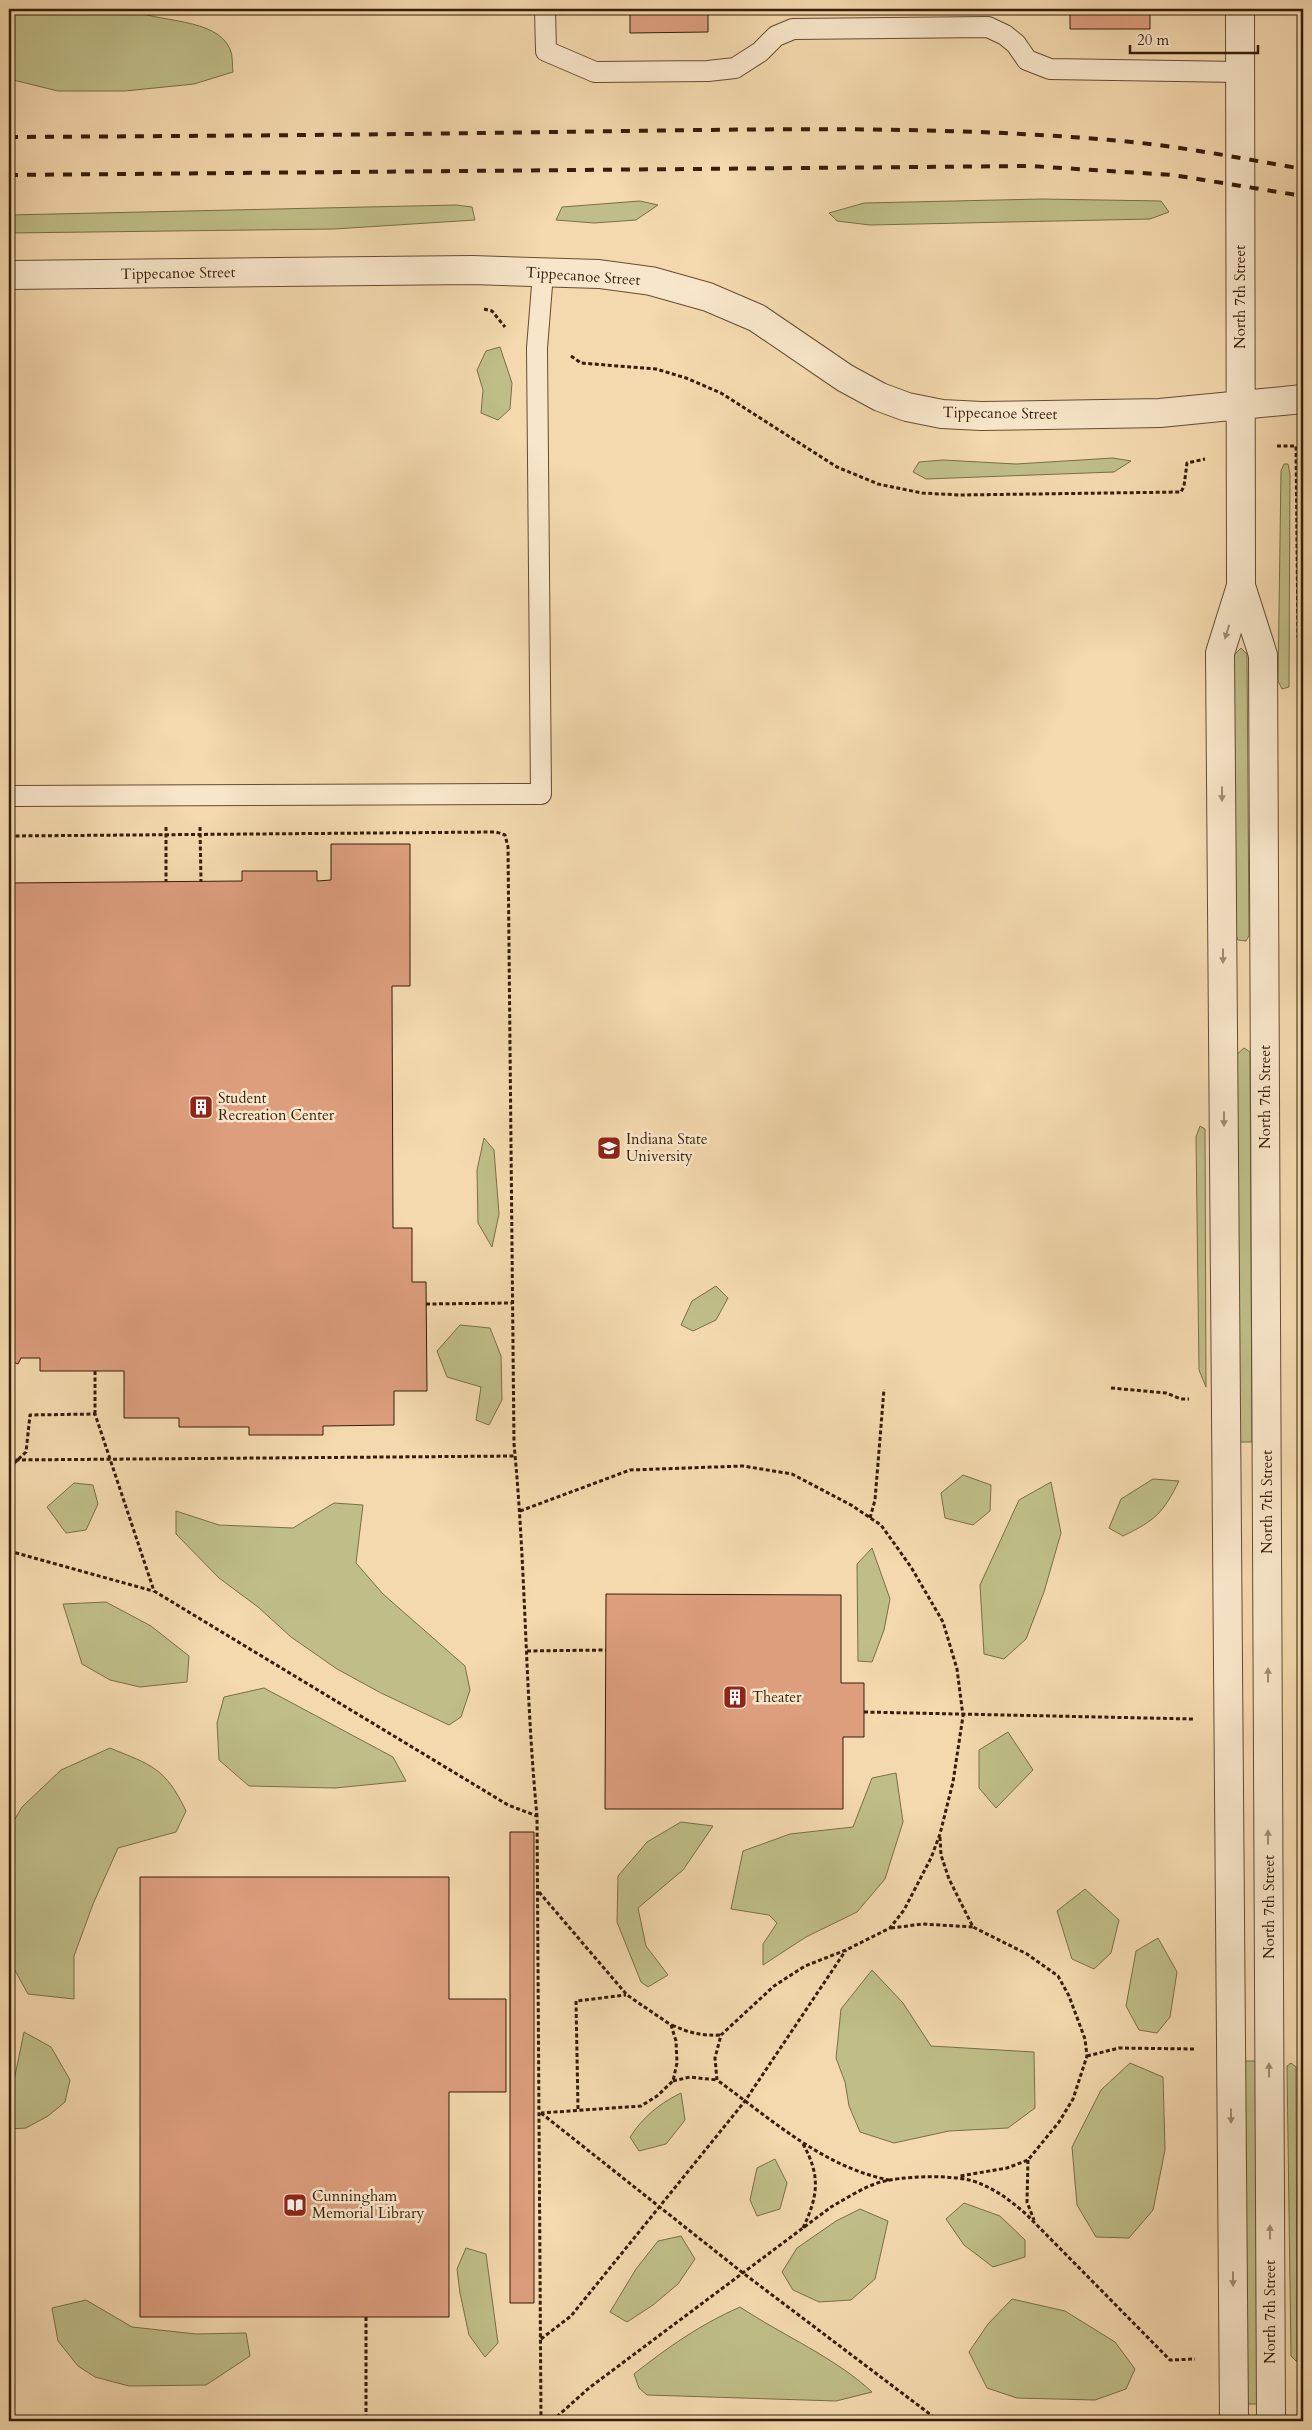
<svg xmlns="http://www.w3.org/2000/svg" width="1312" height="2430" viewBox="0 0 1312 2430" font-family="Cardo,serif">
	<rect width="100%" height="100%" fill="#f4d9ae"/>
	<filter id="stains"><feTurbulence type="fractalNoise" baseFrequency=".004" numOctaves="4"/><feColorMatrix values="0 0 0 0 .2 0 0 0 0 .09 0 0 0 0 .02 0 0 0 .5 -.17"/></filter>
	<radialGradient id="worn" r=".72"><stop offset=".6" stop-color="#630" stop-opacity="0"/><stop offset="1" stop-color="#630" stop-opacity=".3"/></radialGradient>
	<path fill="#bfbe88" stroke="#7a6e48" d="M9,9H129C157,23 216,17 230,49C233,55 232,65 233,72L194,84L125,91H58L9,79Z
		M1042,199L1161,201L1169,212L1150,219L870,225L837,221L829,213L864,203Z
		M640,201L658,205L636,220L594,223L556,220L562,207Z
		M456,205L472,207L475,220L334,229L9,233V215Z
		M500,347L512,383L510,409L498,420L481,413L483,390L477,370L486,351Z
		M1113,458L1131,461L1114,472L926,479L913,472L919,462L943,460L1016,464Z
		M1284,464H1288L1290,474L1289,681V687L1282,689L1278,681L1281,471Z
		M1241,648L1247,654L1249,936L1246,941L1238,940L1236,935L1234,655Z
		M1244,1048L1250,1052L1252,1442H1239L1236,1055Z
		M1200,1126L1205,1129L1206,1387L1199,1370L1196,1137Z
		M484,1138L494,1150L499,1214L492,1247L478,1223L477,1170Z
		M716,1286L728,1298L716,1320L693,1331L681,1325L692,1301Z
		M460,1325L490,1328L501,1356L502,1400L489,1425L476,1420L481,1387L447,1377L437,1351Z
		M963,1475L991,1485L990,1511L973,1525L945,1518L941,1493Z
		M1153,1479L1179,1481C1163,1513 1156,1520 1123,1536L1109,1528L1121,1499Z
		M1051,1482L1061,1533L1044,1592L1026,1639L1004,1659L984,1654L980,1585L1019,1500Z
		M74,1483L93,1485L98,1504L86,1530L66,1533L47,1507Z
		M334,1503L363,1505L356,1563L383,1594L465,1666L470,1690L461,1717L449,1725L381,1693L337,1669L291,1637L258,1607L219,1578L176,1534V1511L219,1525L293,1528Z
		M872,1548L890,1599L884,1630L872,1662L858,1661L857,1564Z
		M106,1602L151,1626L189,1656L187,1682L140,1687L110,1680L82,1664L63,1604Z
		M264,1688L393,1757L406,1781L335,1788L249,1786L219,1760L217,1723L224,1697Z
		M1008,1732L1033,1770L996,1808L979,1788V1750Z
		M110,1748C151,1765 165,1767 186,1811L176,1832L118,1848L93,1904L74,1956V1999L28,1994L12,1965L9,1953V1829L22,1807L61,1770Z
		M896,1773L903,1822L885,1879L857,1912L806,1937L763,1965V1944L777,1923L769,1915L731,1909L743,1851L790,1834L853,1827L872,1778Z
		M681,1822L713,1826L683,1870L638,1908L646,1946L668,1975L648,1987L641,1982L617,1922L618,1876L647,1842Z
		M1085,1889L1119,1920L1111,1953L1094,1969L1072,1959L1057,1911Z
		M1158,1938L1177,1972L1170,2017L1157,2033L1139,2030L1126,2006L1136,1951Z
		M872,1970L903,2003L931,2046L1034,2052L1035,2108L1008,2128L949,2131L894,2143L860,2132L849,2106L845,2082L836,2058L841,2009Z
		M24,2032L51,2047L70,2080L65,2102L48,2116L26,2128L9,2129V2097L11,2095Z
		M1243,2061H1257L1258,2404H1245Z
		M1130,2063L1163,2077L1165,2150L1153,2210L1129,2238L1096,2237L1077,2205L1072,2147L1101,2090Z
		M1291,2063L1296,2067L1297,2362L1291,2356L1287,2066Z
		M681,2093L685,2120L666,2144L639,2151L630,2137C643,2117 660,2103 681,2093Z
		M775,2159L787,2183L780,2209L757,2216L750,2200L757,2168Z
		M964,2203L1000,2216L1025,2240V2257L993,2267L964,2245L946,2219Z
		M860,2209L888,2221L875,2279L851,2300L819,2302L793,2290L782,2272L797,2248L836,2221Z
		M681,2236L695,2259L678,2284L653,2305L627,2322L610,2312L636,2269L658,2241Z
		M466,2248L486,2254L498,2343L485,2357L469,2335L460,2293L457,2269Z
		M1012,2299L1065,2311L1115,2342L1135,2369L1126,2389L1095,2400L1017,2398L987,2388L969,2352L988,2324Z
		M86,2300L132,2327L196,2334L246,2333L250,2356L206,2385L129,2386L95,2377L78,2366L58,2341L52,2308Z
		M740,2307C782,2335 836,2358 872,2392L836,2401L647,2395L639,2388L634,2374C668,2347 701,2324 740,2307Z"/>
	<path fill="#dd9e7e" stroke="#361d09" d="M630,9H708V32L630,33Z
		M1070,9H1150V29H1070Z
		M331,844H410V986H392L393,1228H412V1282H426L427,1391H394V1425L323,1426V1435H249V1427H179V1418H124V1371H40V1358H21L18,1364L9,1360V883L242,881V871H317V881L331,880Z
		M606,1594L841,1595V1683H864V1737H843V1809H605Z
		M510,1832H534V2303H510Z
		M140,1877H449V1999H506V2092H449V2317H140Z"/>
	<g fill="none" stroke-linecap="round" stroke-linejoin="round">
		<g stroke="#664c32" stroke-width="22">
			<path id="service" d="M545,9L546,51L595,72L708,71L735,68L760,52L776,36L793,29L988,27L1005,35L1016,44L1027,60L1050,69L1240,72
				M9,796L541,794L537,348L543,273"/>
		</g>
		<g stroke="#664c32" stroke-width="30">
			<path id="minor" d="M1240,9L1241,586L1263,655L1271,2421
				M9,275L472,270L599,274L651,281L708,297L757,318L845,378L880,397L907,407L942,414L981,416L1160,413L1303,399
				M1234,2421L1220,653L1241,586"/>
		</g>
		<path stroke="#361d09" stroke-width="3" stroke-dasharray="4 2.5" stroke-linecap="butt" d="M484,309L492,311L505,327
			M571,356L581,363L656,369L686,378L721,393L837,467L878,484L922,493L960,495L1181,492L1184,486L1187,463L1205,459
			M1277,446H1296L1298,638
			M166,827V882
			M200,827L201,882
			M9,836L496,832L505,835L508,847L514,1444C526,1568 525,1692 537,1816
			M426,1304L512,1303
			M95,1371V1414
			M1111,1388L1166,1393L1181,1399H1189
			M9,1460L515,1456
			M9,1468L26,1452L30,1415L95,1414L154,1591L508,1805L537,1816L541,2421
			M520,1511L630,1470L743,1466L792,1474L851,1505L881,1525L911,1567L943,1622L957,1669L963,1716L953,1782L940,1834L931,1858L904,1910L890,1928L846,1950L805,1966L774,1986L721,2035L715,2058L717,2080C771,2119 823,2167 889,2180
			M870,1518L875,1500L884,1389
			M9,1551L153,1591
			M527,1651L606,1650
			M864,1712L1193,1719
			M940,1837L941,1855L949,1879L973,1927L1027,1954L1058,1976L1069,1996L1085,2039L1087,2056L1073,2099L1059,2122L1028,2160L1007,2168L960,2176
			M539,1892L627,1995L671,2025L676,2041L677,2063L673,2081L657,2096L641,2106L541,2113
			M891,1928L923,1924L973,1927
			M672,2025C689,2033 702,2036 721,2035
			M1087,2056L1119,2048L1194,2049
			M673,2081L690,2077L717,2080
			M578,2109L576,2001L626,1995
			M541,2113L743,2273L939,2421
			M1028,2160L1027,2202L1034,2220
			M803,2228C818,2196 821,2176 803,2144
			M366,2317V2421
			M541,2339L571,2316L745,2101L846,1950
			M552,2421L589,2388L831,2207C849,2197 869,2183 890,2180C912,2176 961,2174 981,2184C998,2191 1012,2202 1026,2214L1170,2360L1195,2359
			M1142,2421H1197"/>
		<use href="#service" stroke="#f8e6ca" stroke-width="20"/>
		<use href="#minor" stroke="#f8e6ca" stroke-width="28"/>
		<path stroke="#361d09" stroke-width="4" stroke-dasharray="9 9" stroke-linecap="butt" d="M9,137C189,136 369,135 550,132C736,130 924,124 1110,140C1175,145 1239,158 1303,169
			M9,175L1030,166L1173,175L1303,196"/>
	</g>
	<defs><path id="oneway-solid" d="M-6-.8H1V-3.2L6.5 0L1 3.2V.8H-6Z" transform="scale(1.25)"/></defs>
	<g fill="#a18c73">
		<use href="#oneway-solid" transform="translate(1227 632) rotate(107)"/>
		<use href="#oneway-solid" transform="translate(1222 794) rotate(90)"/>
		<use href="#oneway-solid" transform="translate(1223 956) rotate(90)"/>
		<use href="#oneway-solid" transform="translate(1224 1119) rotate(90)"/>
		<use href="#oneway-solid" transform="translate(1268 1675) rotate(-90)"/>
		<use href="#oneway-solid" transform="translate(1268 1837) rotate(-90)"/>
		<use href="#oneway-solid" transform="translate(1269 2070) rotate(-90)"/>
		<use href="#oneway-solid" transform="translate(1231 2116) rotate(90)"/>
		<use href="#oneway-solid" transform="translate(1270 2232) rotate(-90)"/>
		<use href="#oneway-solid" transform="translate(1233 2279) rotate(90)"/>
	</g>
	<defs>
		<g id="building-square" transform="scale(1.25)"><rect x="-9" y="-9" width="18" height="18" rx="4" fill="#8f2418" stroke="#f8e6ca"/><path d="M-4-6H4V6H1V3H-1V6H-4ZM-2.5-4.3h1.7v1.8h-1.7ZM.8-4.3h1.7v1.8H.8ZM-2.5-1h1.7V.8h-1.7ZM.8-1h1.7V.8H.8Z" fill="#fff"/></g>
		<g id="university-square" transform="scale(1.25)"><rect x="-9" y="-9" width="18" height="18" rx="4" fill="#8f2418" stroke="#f8e6ca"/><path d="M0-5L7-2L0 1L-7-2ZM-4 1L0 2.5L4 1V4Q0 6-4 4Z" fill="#fff"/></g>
		<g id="library-square" transform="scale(1.25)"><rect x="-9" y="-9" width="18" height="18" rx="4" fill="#8f2418" stroke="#f8e6ca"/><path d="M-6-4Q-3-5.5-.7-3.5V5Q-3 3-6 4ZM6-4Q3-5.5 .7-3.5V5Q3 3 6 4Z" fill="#fff"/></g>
	</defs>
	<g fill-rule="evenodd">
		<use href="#building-square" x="201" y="1107"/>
		<use href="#university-square" x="609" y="1148"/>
		<use href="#building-square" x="735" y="1697"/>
		<use href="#library-square" x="295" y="2205"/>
	</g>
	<g text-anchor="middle" stroke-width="5" stroke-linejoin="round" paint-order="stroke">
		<g font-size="15" fill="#361d09" stroke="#f8e6ca">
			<text transform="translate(178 273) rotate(-1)" y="5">Tippecanoe Street</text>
			<text transform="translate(583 276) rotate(4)" y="5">Tippecanoe Street</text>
			<text transform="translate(1240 297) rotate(-90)" y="5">North 7th Street</text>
			<text transform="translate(1000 413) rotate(1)" y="5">Tippecanoe Street</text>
			<text transform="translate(1265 1097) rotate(-90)" y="5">North 7th Street</text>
			<text transform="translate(1267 1502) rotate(-90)" y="5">North 7th Street</text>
			<text transform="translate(1269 1907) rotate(-90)" y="5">North 7th Street</text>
			<text transform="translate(1270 2312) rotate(-90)" y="5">North 7th Street</text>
		</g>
		<g font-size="15" fill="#361d09" stroke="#f8e6ca" text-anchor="start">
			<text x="218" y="1103">Student<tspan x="218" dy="17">Recreation Center</tspan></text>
			<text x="626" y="1144">Indiana State<tspan x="626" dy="17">University</tspan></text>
			<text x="752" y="1702">Theater</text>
			<text x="312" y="2201">Cunningham<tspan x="312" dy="17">Memorial Library</tspan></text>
		</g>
	</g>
	<rect width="1312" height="2430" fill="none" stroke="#f4d9ae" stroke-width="30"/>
	<rect x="10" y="10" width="1292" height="2410" fill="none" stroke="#361d09" stroke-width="2.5"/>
	<rect x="15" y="15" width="1282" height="2400" fill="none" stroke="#361d09"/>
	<path d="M1130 45v8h128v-8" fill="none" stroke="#361d09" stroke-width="2.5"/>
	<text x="1137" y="45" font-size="15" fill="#361d09" stroke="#f8e6ca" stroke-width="4" paint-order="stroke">20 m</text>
	<rect width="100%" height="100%" filter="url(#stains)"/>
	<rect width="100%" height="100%" fill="url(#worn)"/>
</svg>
